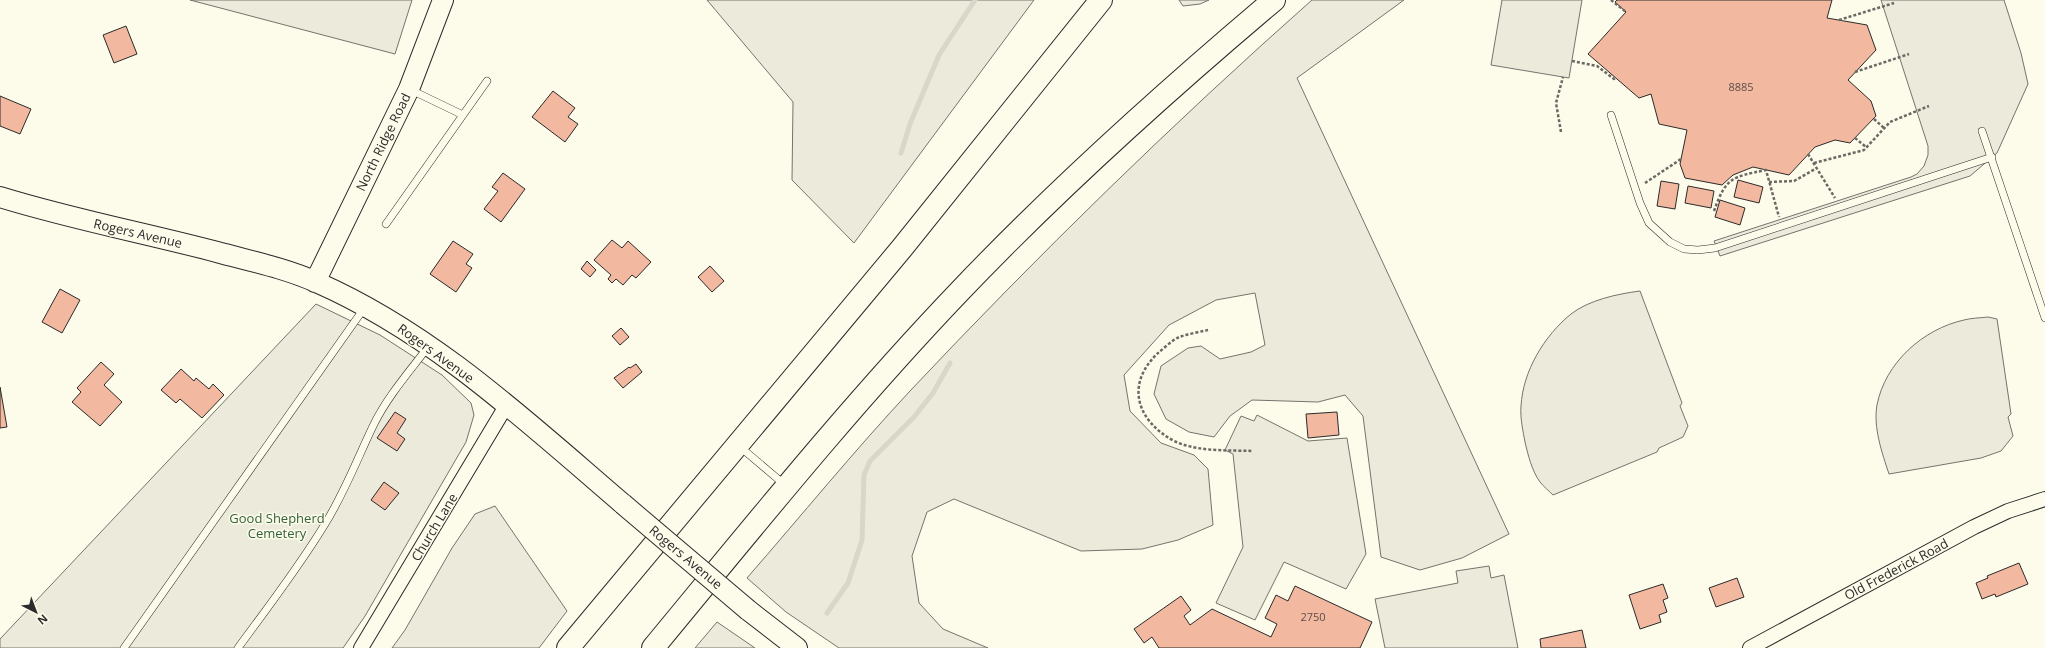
<svg xmlns="http://www.w3.org/2000/svg" width="2045" height="648" viewBox="0 0 2045 648" font-family="'Open Sans',sans-serif">
	<rect width="100%" height="100%" fill="#fdfbea"/>
	<path fill="#ecebdb" stroke="#74746e" d="M190,0H412L395,54Z
		M707,0H1034L854,243L792,180L793,102Z
		M1179,0H1209L1200,4L1183,6Z
		M1312,0H1404L1297,78L1509,534L1462,558L1420,570L1381,557L1363,416L1345,395L1318,402L1252,400L1230,416L1214,437L1189,432L1166,419L1154,394L1161,366L1188,348L1201,346L1220,359L1251,352L1265,345L1255,293L1216,300L1169,325L1124,375L1130,411L1161,443L1194,455L1208,469L1213,525L1178,540L1142,549L1081,551L954,499L927,512L912,556L919,603L943,629L988,648H839L786,612L747,578C801,516 854,451 910,391C1038,255 1172,124 1312,0Z
		M1502,0H1582L1569,78L1491,65Z
		M1640,291L1682,403L1680,406L1688,426L1683,437L1659,448L1657,452L1553,495C1549,491 1544,487 1540,482C1532,471 1528,455 1525,442C1523,431 1520,418 1521,406C1523,371 1544,336 1571,314C1589,300 1617,294 1640,291Z
		M316,304L380,335L442,375L471,403L474,415L466,442L365,616L343,648H0V639Z
		M1988,317L1997,319L2011,414L2008,417L2013,436L2001,451L1981,458L1889,474C1882,453 1873,427 1877,405C1885,363 1923,329 1964,320C1971,318 1980,318 1988,317Z
		M495,506L567,611L539,648H392L405,630L452,548L475,514Z
		M717,622L755,648H695Z"/>
	<path fill="#eceadb" stroke="#74746e" d="M1881,0H2004L2021,53L2028,84L1997,153L1970,176L1720,256L1714,241L1911,177L1917,174L1924,166L1928,155V146Z
		M1257,415L1308,441L1347,438L1366,554L1346,589L1284,562L1255,620L1216,603L1243,547L1233,454L1225,450L1241,416L1254,421Z
		M1489,566L1491,578L1504,575L1518,648H1385L1375,599L1458,583L1456,571Z"/>
	<g fill="none" stroke-linecap="round" stroke-linejoin="round">
		<path stroke="#d8d7c9" stroke-width="5" d="M901,153L910,124L939,55L975,0
			M827,613L848,583L862,540L864,475L870,461L914,417L933,393L950,363"/>
	</g>
	<path fill="#f2b8a0" stroke="#2b2b2b" d="M1617,0H1832L1827,18L1867,25L1876,50L1848,80L1871,101L1876,116L1850,143L1835,140L1815,147L1789,175L1753,167L1733,175L1722,185L1685,178L1680,164L1687,130L1659,124L1651,94L1639,98L1588,54L1626,12L1615,2Z
		M126,26L137,54L114,63L103,35Z
		M553,91L575,108L568,117L578,124L565,142L532,117Z
		M0,96L31,109L20,134L0,126Z
		M503,173L525,189L501,222L484,209L498,191L492,187Z
		M1738,180L1763,187L1759,203L1734,197Z
		M1661,181L1679,184L1675,209L1657,206Z
		M1688,186L1714,191L1711,208L1685,203Z
		M1720,200L1745,208L1740,225L1715,217Z
		M612,240L622,248L628,241L651,262L636,278L632,275L623,285L616,279L612,283L608,279L611,275L594,260Z
		M453,241L473,254L466,264L472,268L456,292L430,274Z
		M587,261L596,270L590,277L581,269Z
		M710,266L724,281L712,292L698,277Z
		M60,289L80,300L62,333L42,322Z
		M621,328L629,337L620,345L612,336Z
		M101,362L114,374L104,385L122,402L100,426L72,402L81,392L77,388Z
		M636,364L642,372L623,388L614,378L629,367L630,368Z
		M181,369L194,381L196,378L209,389L213,384L224,395L202,418L180,399L176,403L161,390Z
		M0,387L7,427L0,428Z
		M395,412L406,419L397,433L405,439L397,451L377,438Z
		M1337,412L1339,435L1308,438L1306,414Z
		M384,482L399,493L385,510L371,500Z
		M2019,563L2028,584L1996,597L1995,594L1982,599L1976,583L1988,578L1987,576Z
		M1737,578L1744,597L1716,607L1709,588Z
		M1663,584L1668,598L1663,600L1667,612L1659,615L1661,622L1640,629L1629,595Z
		M1295,586L1372,622L1360,648H1159L1152,637L1144,643L1134,629L1181,596L1191,610L1184,616L1190,625L1212,609L1271,637L1277,624L1265,618L1276,595L1288,601Z
		M1582,630L1586,648H1541L1540,639Z"/>
	<g fill="none" stroke-linecap="round" stroke-linejoin="round">
		<g stroke="#2b2b2b" stroke-width="8">
			<path id="lane" d="M409,89L463,115
				M1611,115L1640,203L1649,223L1670,242L1684,249L1698,250L1715,248L1992,157
				M1982,131L2045,318
				M386,224L487,81
				M739,446L785,485
				M124,648L365,307
				M238,648C268,607 299,567 325,524C345,492 358,457 374,424C388,396 409,372 428,347"/>
		</g>
		<g stroke="#2b2b2b" stroke-width="16">
			<path id="street" d="M361,648L506,406
				M1750,648L1974,527L2008,511L2045,499"/>
		</g>
		<g stroke="#2b2b2b" stroke-width="22">
			<path id="secondary" d="M0,197C71,219 145,233 217,252C250,261 285,268 316,282C433,333 527,422 623,504
				M315,282L409,89L443,0
				M748,610L797,648"/>
		</g>
		<g stroke="#2b2b2b" stroke-width="24">
			<path id="highway" d="M568,648L902,248L1101,0
				M653,648C753,527 851,405 959,292C1058,188 1165,92 1274,0"/>
		</g>
		<path stroke="#6a6964" stroke-width="2.5" stroke-dasharray="3 2" stroke-linecap="butt" d="M1611,0L1626,12
			M1839,20L1894,3
			M1572,61L1597,66L1614,79L1616,78
			M1855,72L1909,54
			M1874,119L1884,128
			M1561,132L1556,103L1563,77
			M1855,138L1866,147
			M1808,154L1835,198
			M1814,163L1864,150L1890,122L1929,106
			M1769,182L1794,181L1817,168
			M1645,183L1681,159
			M1714,211C1726,177 1732,177 1766,170L1779,217
			M1208,330C1199,332 1188,334 1179,337C1171,341 1163,349 1157,354C1125,385 1137,421 1174,441C1197,452 1228,450 1253,451"/>
		<use href="#lane" stroke="#fdfbea" stroke-width="7"/>
		<use href="#street" stroke="#fdfbea" stroke-width="14"/>
		<use href="#secondary" stroke="#fdfbea" stroke-width="20"/>
		<use href="#highway" stroke="#fdfbea" stroke-width="22"/>
		<g stroke="#2b2b2b" stroke-width="22" stroke-linecap="butt">
			<path id="secondary-bridge" d="M623,504L748,610"/>
		</g>
		<use href="#secondary-bridge" stroke="#fdfbea" stroke-width="20"/>
	</g>
	<g text-anchor="middle" stroke-width="3" stroke-linejoin="round" paint-order="stroke">
		<g font-size="11" fill="#5d4e48">
			<text x="1741" y="91">8885</text>
			<text x="1313" y="621">2750</text>
		</g>
		<g font-size="13" fill="#2b2b2b" stroke="#fdfbea">
			<text transform="translate(383 142) rotate(-64)" y="5">North Ridge Road</text>
			<text transform="translate(138 233) rotate(13)" y="5">Rogers Avenue</text>
			<text transform="translate(436 353) rotate(36)" y="5">Rogers Avenue</text>
			<text transform="translate(434 527) rotate(-59)" y="5">Church Lane</text>
			<text transform="translate(686 557) rotate(40)" y="5">Rogers Avenue</text>
			<text transform="translate(1896 569) rotate(-28)" y="5">Old Frederick Road</text>
		</g>
		<g font-size="13" fill="#34623c" stroke="#fdfbea">
			<text x="277" y="523">Good Shepherd<tspan x="277" dy="15">Cemetery</tspan></text>
		</g>
	</g>
	<g transform="translate(36 612) rotate(138)" stroke="#fdfbea" stroke-width="3" paint-order="stroke">
	<path d="M0-3L7 15L0 10L-7 15Z" fill="#2b2b2b"/>
	<text y="-6" font-size="11" font-weight="bold" text-anchor="middle" fill="#2b2b2b">N</text>
	</g>
</svg>
